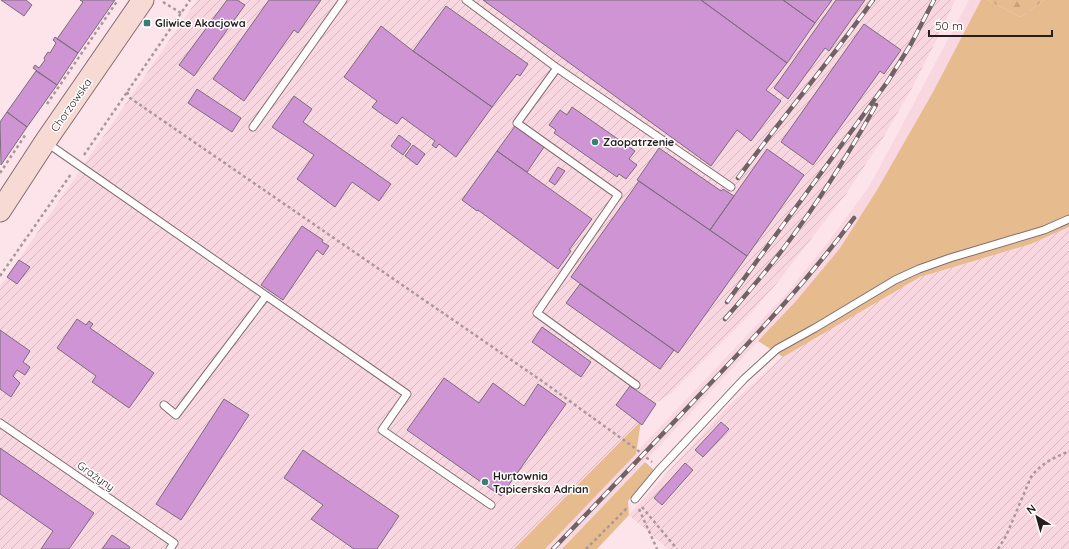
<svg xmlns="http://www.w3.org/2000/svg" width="1069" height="549" viewBox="0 0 1069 549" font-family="Quicksand,sans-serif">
	<defs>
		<pattern id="industrial-furrows" width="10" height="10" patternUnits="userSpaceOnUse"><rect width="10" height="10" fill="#f9d7e1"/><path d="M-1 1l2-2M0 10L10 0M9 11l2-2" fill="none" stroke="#d5b8c1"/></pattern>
		<pattern id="forest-firs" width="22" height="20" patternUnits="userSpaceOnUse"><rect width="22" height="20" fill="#e6bb8d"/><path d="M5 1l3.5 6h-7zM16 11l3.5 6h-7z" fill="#c5a079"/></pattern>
	</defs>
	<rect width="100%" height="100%" fill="#fde4eb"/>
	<path fill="#f9d7e1" d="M969,0H981L933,92L877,190L840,248L796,301L562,549H545L787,293L829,241L870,185Z"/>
	<path fill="url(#industrial-furrows)" d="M197,0H955L942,29L912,88L886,133L846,194L777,283L751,313L670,394L656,403L641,421L514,549H0V287Z
		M1069,227V549H668L629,515L724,410L783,356L920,277L1031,244Z"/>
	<path fill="#e6bb8d" d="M981,0H987L1021,17L1044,0H1069V227L1031,244L920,277L783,357L758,341L796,301L840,248L877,190L933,92Z
		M641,421L636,454L545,549H514Z
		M645,462L654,470L628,501L629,515L597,549H562Z"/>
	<path fill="url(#forest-firs)" d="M987,0H1044L1021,17Z"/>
	<path fill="#ce94d3" stroke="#7c6d7d" d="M1,0H26L32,5L24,16Z
		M80,0H115L78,53L57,39L83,2Z
		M227,0H237L245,5L194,76L179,65Z
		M269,0H321L298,33L294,30L244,101L213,79Z
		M483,0H701L787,63L766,90L781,101L751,141L737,130L711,166Z
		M701,0H783L815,23L787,63Z
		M783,0H832L815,23Z
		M836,0H865L829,51L825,48L788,99L774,88Z
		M446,6L528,64L520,76L517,74L492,107L413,51Z
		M864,24L901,50L884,74L880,71L813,165L781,142Z
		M381,26L413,51L492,107L456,157L439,144L436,148L432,145L435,141L402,117L397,124L383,115L372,107L377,101L344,77Z
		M55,37L78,53L57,85L33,68L35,65L39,68L45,60L44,58L48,52L50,53L56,43L53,40Z
		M36,71L57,85L27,127L7,112Z
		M197,89L241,118L232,132L188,103Z
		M294,96L312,109L303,122L391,184L379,201L352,182L335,207L297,179L314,155L272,127Z
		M572,107L635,151L629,159L637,165L626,179L619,174L617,177L554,133L556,130L549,125L560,110L567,115Z
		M7,112L27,127L1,165L0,122Z
		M515,126L544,147L527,172L497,151Z
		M399,135L411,144L403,155L391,146Z
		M413,145L425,154L417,165L405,156Z
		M659,148L721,191L723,189L734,196L710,230L637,180Z
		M767,149L804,175L747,256L710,230Z
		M497,151L592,219L569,250L571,251L558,269L478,210L477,211L462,200Z
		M558,167L565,171L555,185L549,181Z
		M639,181L747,256L678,353L571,277Z
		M302,226L323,240L322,242L329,246L323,255L317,250L283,300L261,285Z
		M19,260L30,267L17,284L7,277Z
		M580,284L674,350L660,369L566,303Z
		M77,319L86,325L89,321L93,324L90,328L154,373L129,408L92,382L96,376L57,348Z
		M542,327L591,362L581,377L532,342Z
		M0,330L30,351L23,362L30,367L25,375L17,370L13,376L20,383L11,397L0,389Z
		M444,378L479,403L493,383L524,406L538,384L566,404L501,496L407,430Z
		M630,386L656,404L642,425L616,405Z
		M224,399L249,415L181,520L156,504Z
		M721,422L729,429L703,457L695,450Z
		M0,448L94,513L69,549H41L53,531L0,494Z
		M303,450L399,516L377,549H354L311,519L323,505L284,478Z
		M685,463L693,470L662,505L654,498Z
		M112,535L130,547L129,549H102Z"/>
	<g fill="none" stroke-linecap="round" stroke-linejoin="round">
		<g stroke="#836d74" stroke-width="9">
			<path id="lane" d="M466,0L557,68L517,123L618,195L537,313L636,385
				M557,68L731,187
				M253,127L343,0
				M47,143L407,394L382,430L491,505
				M164,405L176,415L266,296
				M0,423L174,543L170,549
				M635,499L659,470L744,379L777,349L815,328L895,280L919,269L950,258L1044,230L1069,219"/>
		</g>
		<g stroke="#836d74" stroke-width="23">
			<path id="secondary" d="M0,211L45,142L143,0"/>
		</g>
		<path stroke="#aa979c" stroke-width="2.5" stroke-dasharray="3 3" stroke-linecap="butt" d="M163,2L181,13
			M127,92L130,98L542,381L636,449L652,462
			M47,104L118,0
			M84,155L190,0
			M0,173L26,134
			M0,276L71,174
			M642,507L677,549
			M639,509L657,549
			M586,549L628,507
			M998,549L1006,536L1031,477C1041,463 1054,458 1069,451"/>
		<use href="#lane" stroke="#fff" stroke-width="7"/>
		<use href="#secondary" stroke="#f7dad3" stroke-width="21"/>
		<g stroke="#716266" stroke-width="4.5">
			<path id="rail" d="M738,178C782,118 830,61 873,0
				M727,302L888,81L911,44L934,0
				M725,319C745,296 765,273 783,249C818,203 848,155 876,105
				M553,549C605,495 657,440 708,386C759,332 810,278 854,218"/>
		</g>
		<use href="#rail" stroke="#fff" stroke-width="3" stroke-dasharray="9" stroke-linecap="butt"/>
	</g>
	<g fill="#397f76" stroke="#fff" stroke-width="1.5">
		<rect x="143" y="19" width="8" height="8" rx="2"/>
		<circle cx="595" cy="142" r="4"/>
		<circle cx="485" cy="482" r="4"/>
	</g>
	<g text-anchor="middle" stroke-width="3" stroke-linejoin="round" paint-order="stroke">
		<g font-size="11" font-weight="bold" fill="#261d1f" stroke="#fff" text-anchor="start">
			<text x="155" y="27">Gliwice Akacjowa</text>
			<text x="603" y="146">Zaopatrzenie</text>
			<text x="493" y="480">Hurtownia<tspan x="493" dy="13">Tapicerska Adrian</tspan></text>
		</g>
		<g font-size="11" fill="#261d1f" stroke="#fff">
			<text transform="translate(71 105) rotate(-55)" y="4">Chorzowska</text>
			<text transform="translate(96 476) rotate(35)" y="4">Grażyny</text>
		</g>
	</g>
	<g transform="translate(1037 517) rotate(323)" stroke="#ffffff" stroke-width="3" paint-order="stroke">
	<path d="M0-3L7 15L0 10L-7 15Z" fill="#261d1f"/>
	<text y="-6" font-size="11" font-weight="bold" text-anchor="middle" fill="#261d1f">N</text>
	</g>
	<path d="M929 30v6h123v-6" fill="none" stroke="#261d1f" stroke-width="2"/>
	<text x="935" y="30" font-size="12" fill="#261d1f" stroke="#ffffff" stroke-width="3" paint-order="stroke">50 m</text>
</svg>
